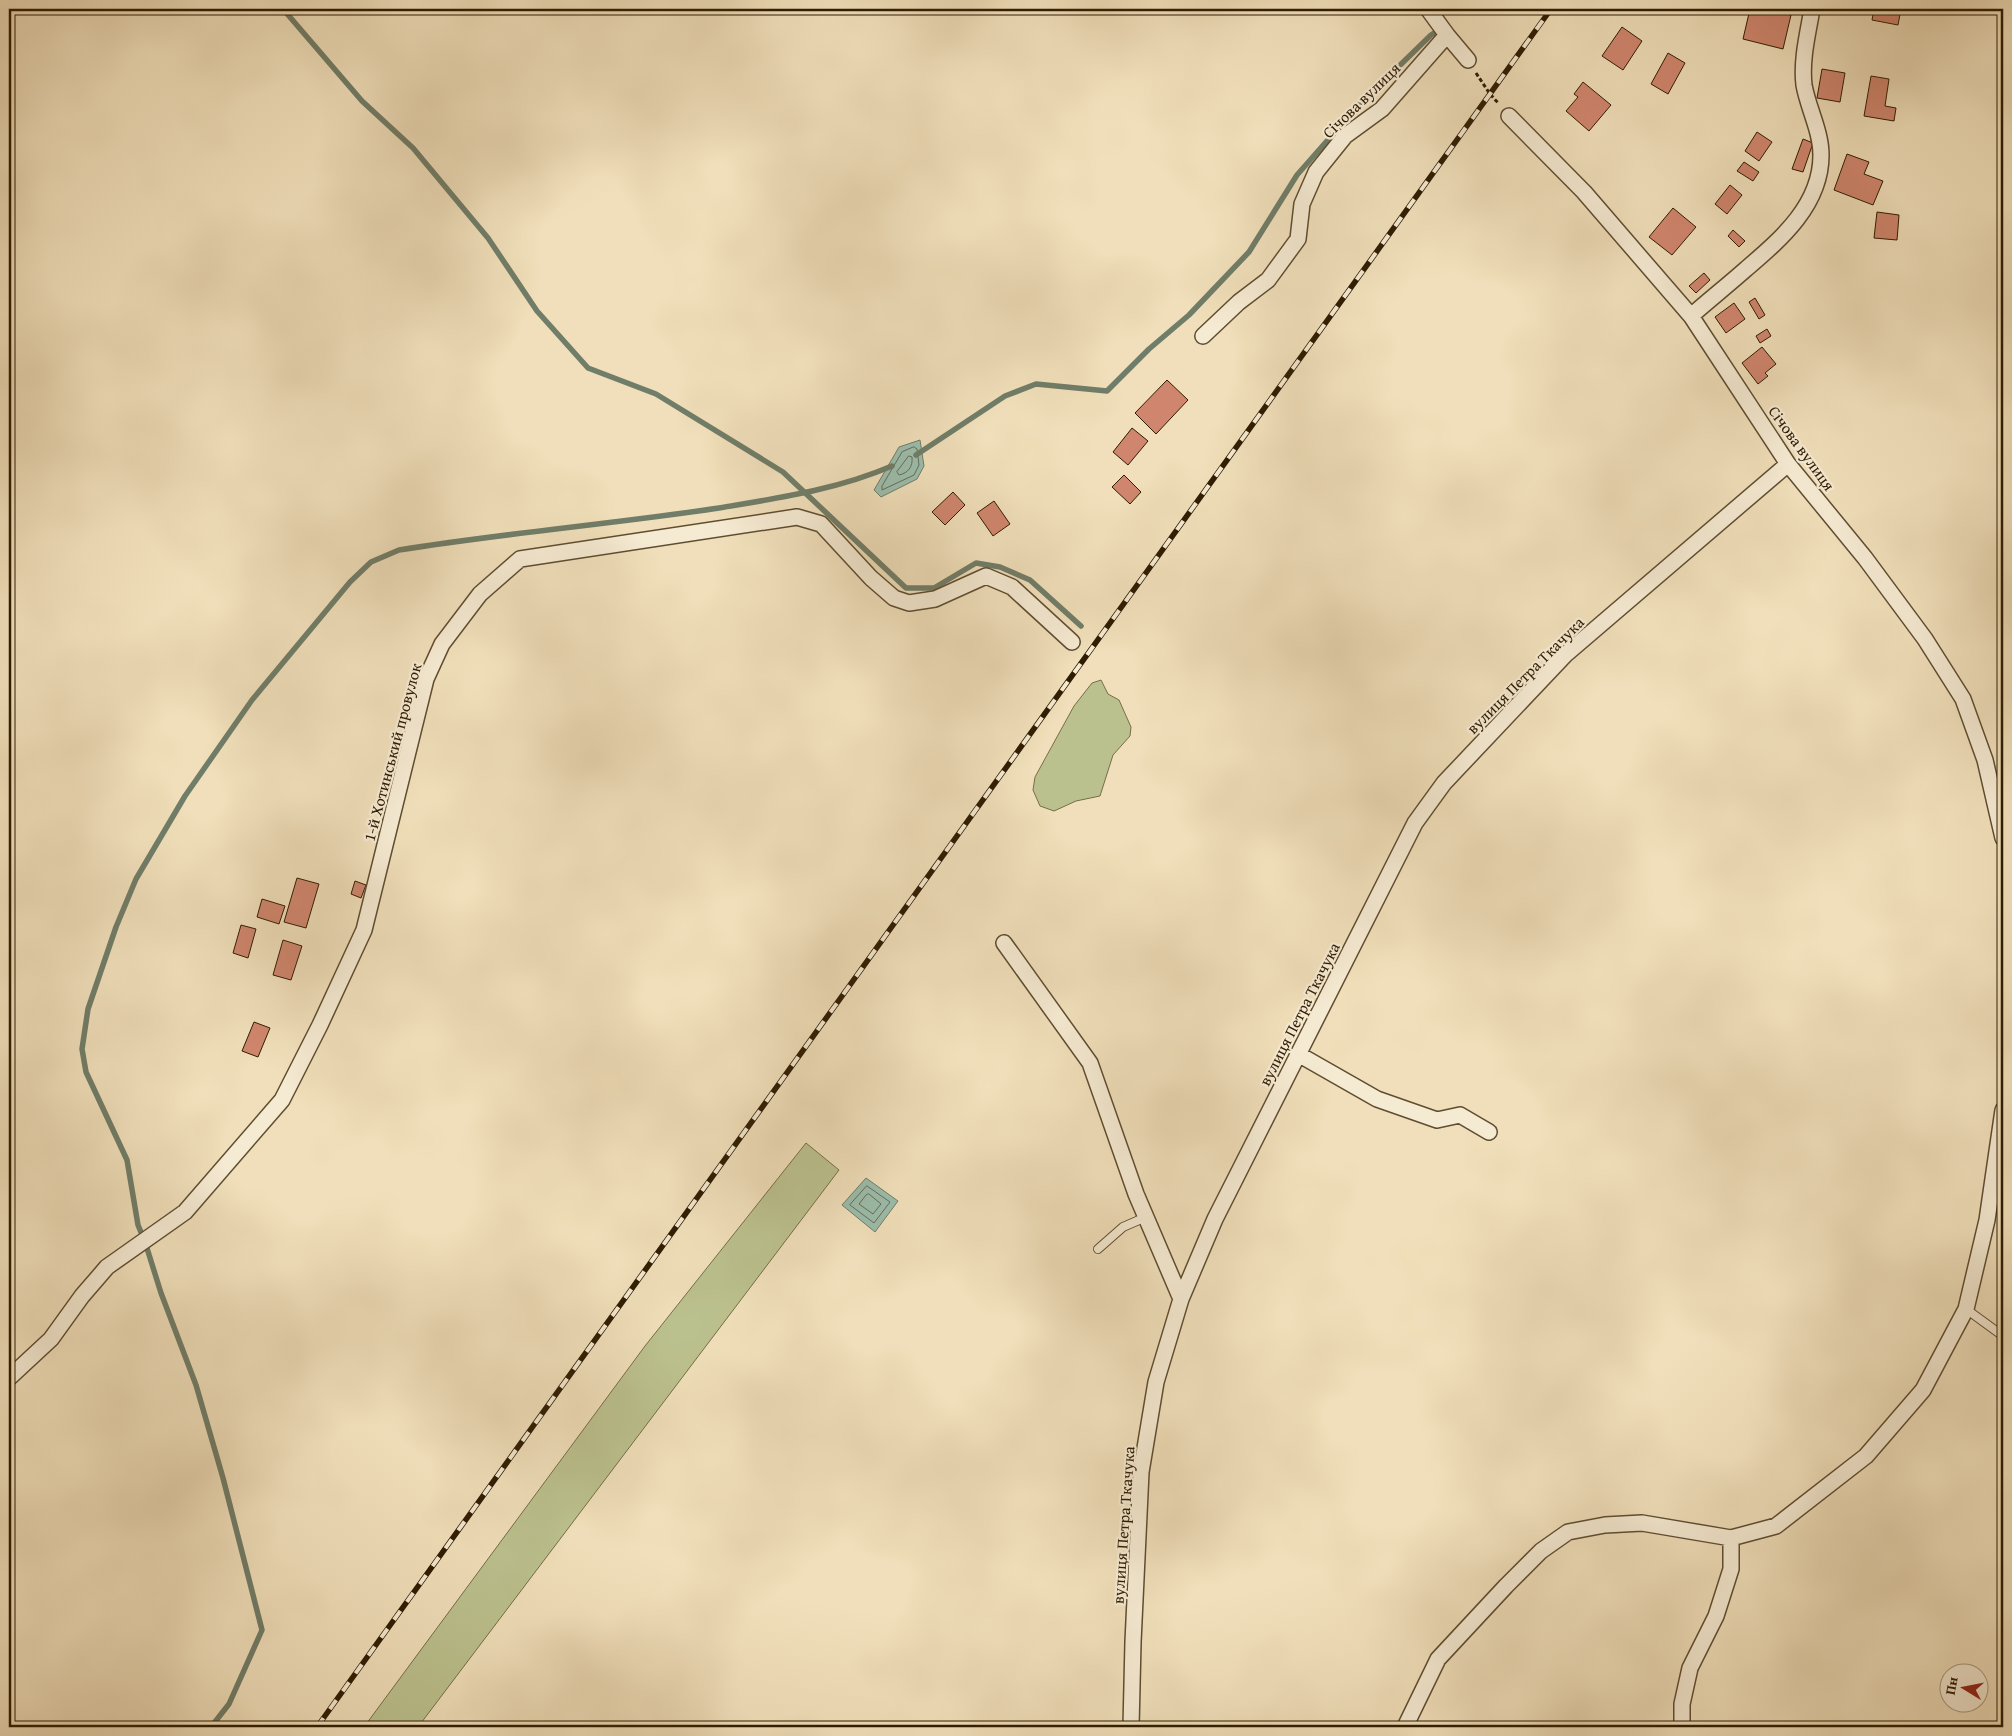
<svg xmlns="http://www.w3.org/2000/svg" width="2012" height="1736" viewBox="0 0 2012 1736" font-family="'Gentium Book Plus',serif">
	<rect width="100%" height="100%" fill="#f0dfba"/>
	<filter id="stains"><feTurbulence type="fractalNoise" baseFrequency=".004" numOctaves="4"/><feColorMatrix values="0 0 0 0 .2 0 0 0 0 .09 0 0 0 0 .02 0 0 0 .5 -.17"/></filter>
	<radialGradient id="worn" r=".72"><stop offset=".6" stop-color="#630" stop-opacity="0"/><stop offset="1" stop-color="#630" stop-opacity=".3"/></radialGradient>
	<path fill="#bbc18e" stroke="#756e48" d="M1101,680L1108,694L1119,700L1131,727L1130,736L1113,755L1100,796L1076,801L1054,811L1040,806L1033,790L1035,777L1074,706L1092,683Z
		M806,1143L839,1170L418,1727H364L645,1346Z"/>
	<path fill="#9bbdac" stroke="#707d68" d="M920,440L924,466L917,479L881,497L874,490L899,447Z
		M866,1178L898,1201L875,1232L842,1205Z"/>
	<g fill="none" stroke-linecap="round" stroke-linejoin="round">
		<path stroke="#656c57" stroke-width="1" d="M914,447L917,449L919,465L914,475L882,490V486L902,452Z
			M909,456L912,457C913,467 908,473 899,475L897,472Z
			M867,1186L890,1202L874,1223L850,1205Z
			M869,1194L881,1204L873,1214L859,1204L866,1195Z"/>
		<path stroke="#707d68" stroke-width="5.5" d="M283,9L362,101L413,148L488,238L537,311L588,368L656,394L783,472L906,588H934L976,563L1000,567L1030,580L1081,626
			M916,455L1005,396L1036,384L1107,391L1149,349L1189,315L1249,252L1297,175L1355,109L1431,35L1442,28
			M143,1237L138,1225L127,1160L86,1072L82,1049L88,1009L116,927L136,879L185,796L252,700L350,582L371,562L399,550C505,533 612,524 719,508C778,498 836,490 892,466
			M146,1245L161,1293L196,1385L223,1478L262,1630L229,1704L211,1727"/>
	</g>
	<path fill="#d0866e" stroke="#2f1c02" d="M1750,9H1765L1791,15L1783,49L1743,39Z
		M1874,9H1901L1898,25L1872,20Z
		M1622,27L1642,41L1623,70L1602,56Z
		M1668,53L1685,63L1668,94L1651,84Z
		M1822,69L1845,73L1840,102L1817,98Z
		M1871,76L1889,79L1885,106L1896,108L1894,121L1864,116Z
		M1583,82L1611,105L1589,131L1566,111L1578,97L1574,94Z
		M1757,132L1772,142L1759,161L1745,151Z
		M1803,139L1813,143L1803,172L1792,169Z
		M1847,154L1869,162L1864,174L1883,181L1873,205L1834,190Z
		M1744,162L1759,172L1753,181L1737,171Z
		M1730,185L1742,195L1727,214L1715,204Z
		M1673,208L1696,227L1672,255L1649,237Z
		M1877,212L1899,215L1897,240L1874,238Z
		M1733,230L1745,241L1739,247L1728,236Z
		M1704,273L1710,280L1696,293L1689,286Z
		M1755,298L1765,315L1759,319L1749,302Z
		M1734,303L1745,319L1726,333L1715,317Z
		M1767,329L1771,336L1760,343L1756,336Z
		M1762,347L1776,364L1765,373L1768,376L1758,384L1742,363Z
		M1167,380L1188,400L1156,434L1135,413Z
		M1132,428L1148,441L1128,465L1113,452Z
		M1124,475L1141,492L1130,504L1112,487Z
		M953,492L965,505L945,525L932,512Z
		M994,501L1010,524L993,536L977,513Z
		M297,878L319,884L306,928L284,922Z
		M355,881L366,885L361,898L351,894Z
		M262,899L285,906L279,924L257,917Z
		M241,925L256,929L248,958L233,953Z
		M283,940L302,946L291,980L273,975Z
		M254,1022L270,1028L258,1057L242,1051Z"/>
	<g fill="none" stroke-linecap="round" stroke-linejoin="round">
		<g stroke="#5f4d30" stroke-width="10">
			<path id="lane" d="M1098,1249L1123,1227L1146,1217
				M1966,1309L2003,1336"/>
		</g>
		<g stroke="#5f4d30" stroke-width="18">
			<path id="street" d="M1447,35L1468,60
				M1509,116L1584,192L1691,316L1788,464L1865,558L1925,639L1963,699L1985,760L2003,838
				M1691,316C1709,300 1728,285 1746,269C1781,239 1821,205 1821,155C1821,131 1808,108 1804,85C1801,60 1808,33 1812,9
				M1203,336L1239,302L1268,280L1298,239L1302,204L1316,172L1345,136L1382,109L1447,35L1428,9
				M1004,943L1090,1063L1136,1194L1181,1299
				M1298,1054L1377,1099L1437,1120L1460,1115L1489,1132
				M9,1378L51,1339L82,1296L107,1267L185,1212L282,1100L320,1025L364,930L426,679L442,644L480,594L520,559L797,517L821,524L871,578L894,598L909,603L935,599L986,576L1012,587L1072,642
				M1131,1727L1133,1642L1141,1472L1156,1382L1181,1299L1215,1219L1415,823L1444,783L1565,655L1788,464
				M1405,1727L1438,1659L1506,1586L1541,1551L1568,1532L1605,1525L1642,1523L1731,1538L1776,1526L1866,1456L1923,1390L1966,1309L1987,1220L2003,1110
				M1682,1727V1704L1690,1668L1716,1616L1731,1569V1538"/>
		</g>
		<path stroke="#2f1c02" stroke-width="3" stroke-dasharray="4 2.5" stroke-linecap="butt" d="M1476,73L1490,94L1499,104"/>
		<use href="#lane" stroke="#f5ead2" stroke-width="8"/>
		<use href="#street" stroke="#f5ead2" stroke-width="15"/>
		<g stroke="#2f1c02" stroke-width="5.5">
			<path id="rail" d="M317,1727L1551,9"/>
		</g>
		<use href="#rail" stroke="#f5ead2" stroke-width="4" stroke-dasharray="11" stroke-linecap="butt"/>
	</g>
	<g text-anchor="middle" stroke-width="4.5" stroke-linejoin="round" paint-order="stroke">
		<g font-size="16" fill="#2f1c02" stroke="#f5ead2">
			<text transform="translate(1361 100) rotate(-44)" y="6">Січова вулиця</text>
			<text transform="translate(1802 448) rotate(54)" y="6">Січова вулиця</text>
			<text transform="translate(1525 675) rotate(-45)" y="6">вулиця Петра Ткачука</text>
			<text transform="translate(392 752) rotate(-75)" y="6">1-й Хотинський провулок</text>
			<text transform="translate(1299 1014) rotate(-63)" y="6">вулиця Петра Ткачука</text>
			<text transform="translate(1123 1525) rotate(-86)" y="6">вулиця Петра Ткачука</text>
		</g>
	</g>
	<rect width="2012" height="1736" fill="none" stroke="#f0dfba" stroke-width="30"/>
	<rect x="10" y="10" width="1992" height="1716" fill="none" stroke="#2f1c02" stroke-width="2.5"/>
	<rect x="15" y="15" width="1982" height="1706" fill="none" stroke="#2f1c02"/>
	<g transform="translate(1964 1688) rotate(280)"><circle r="24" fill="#f5ead2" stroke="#a6987f"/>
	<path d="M0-4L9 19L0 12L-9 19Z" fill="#8f2418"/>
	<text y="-8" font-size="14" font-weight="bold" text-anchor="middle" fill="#2f1c02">Пн</text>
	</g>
	<rect width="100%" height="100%" filter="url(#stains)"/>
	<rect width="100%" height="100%" fill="url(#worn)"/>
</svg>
